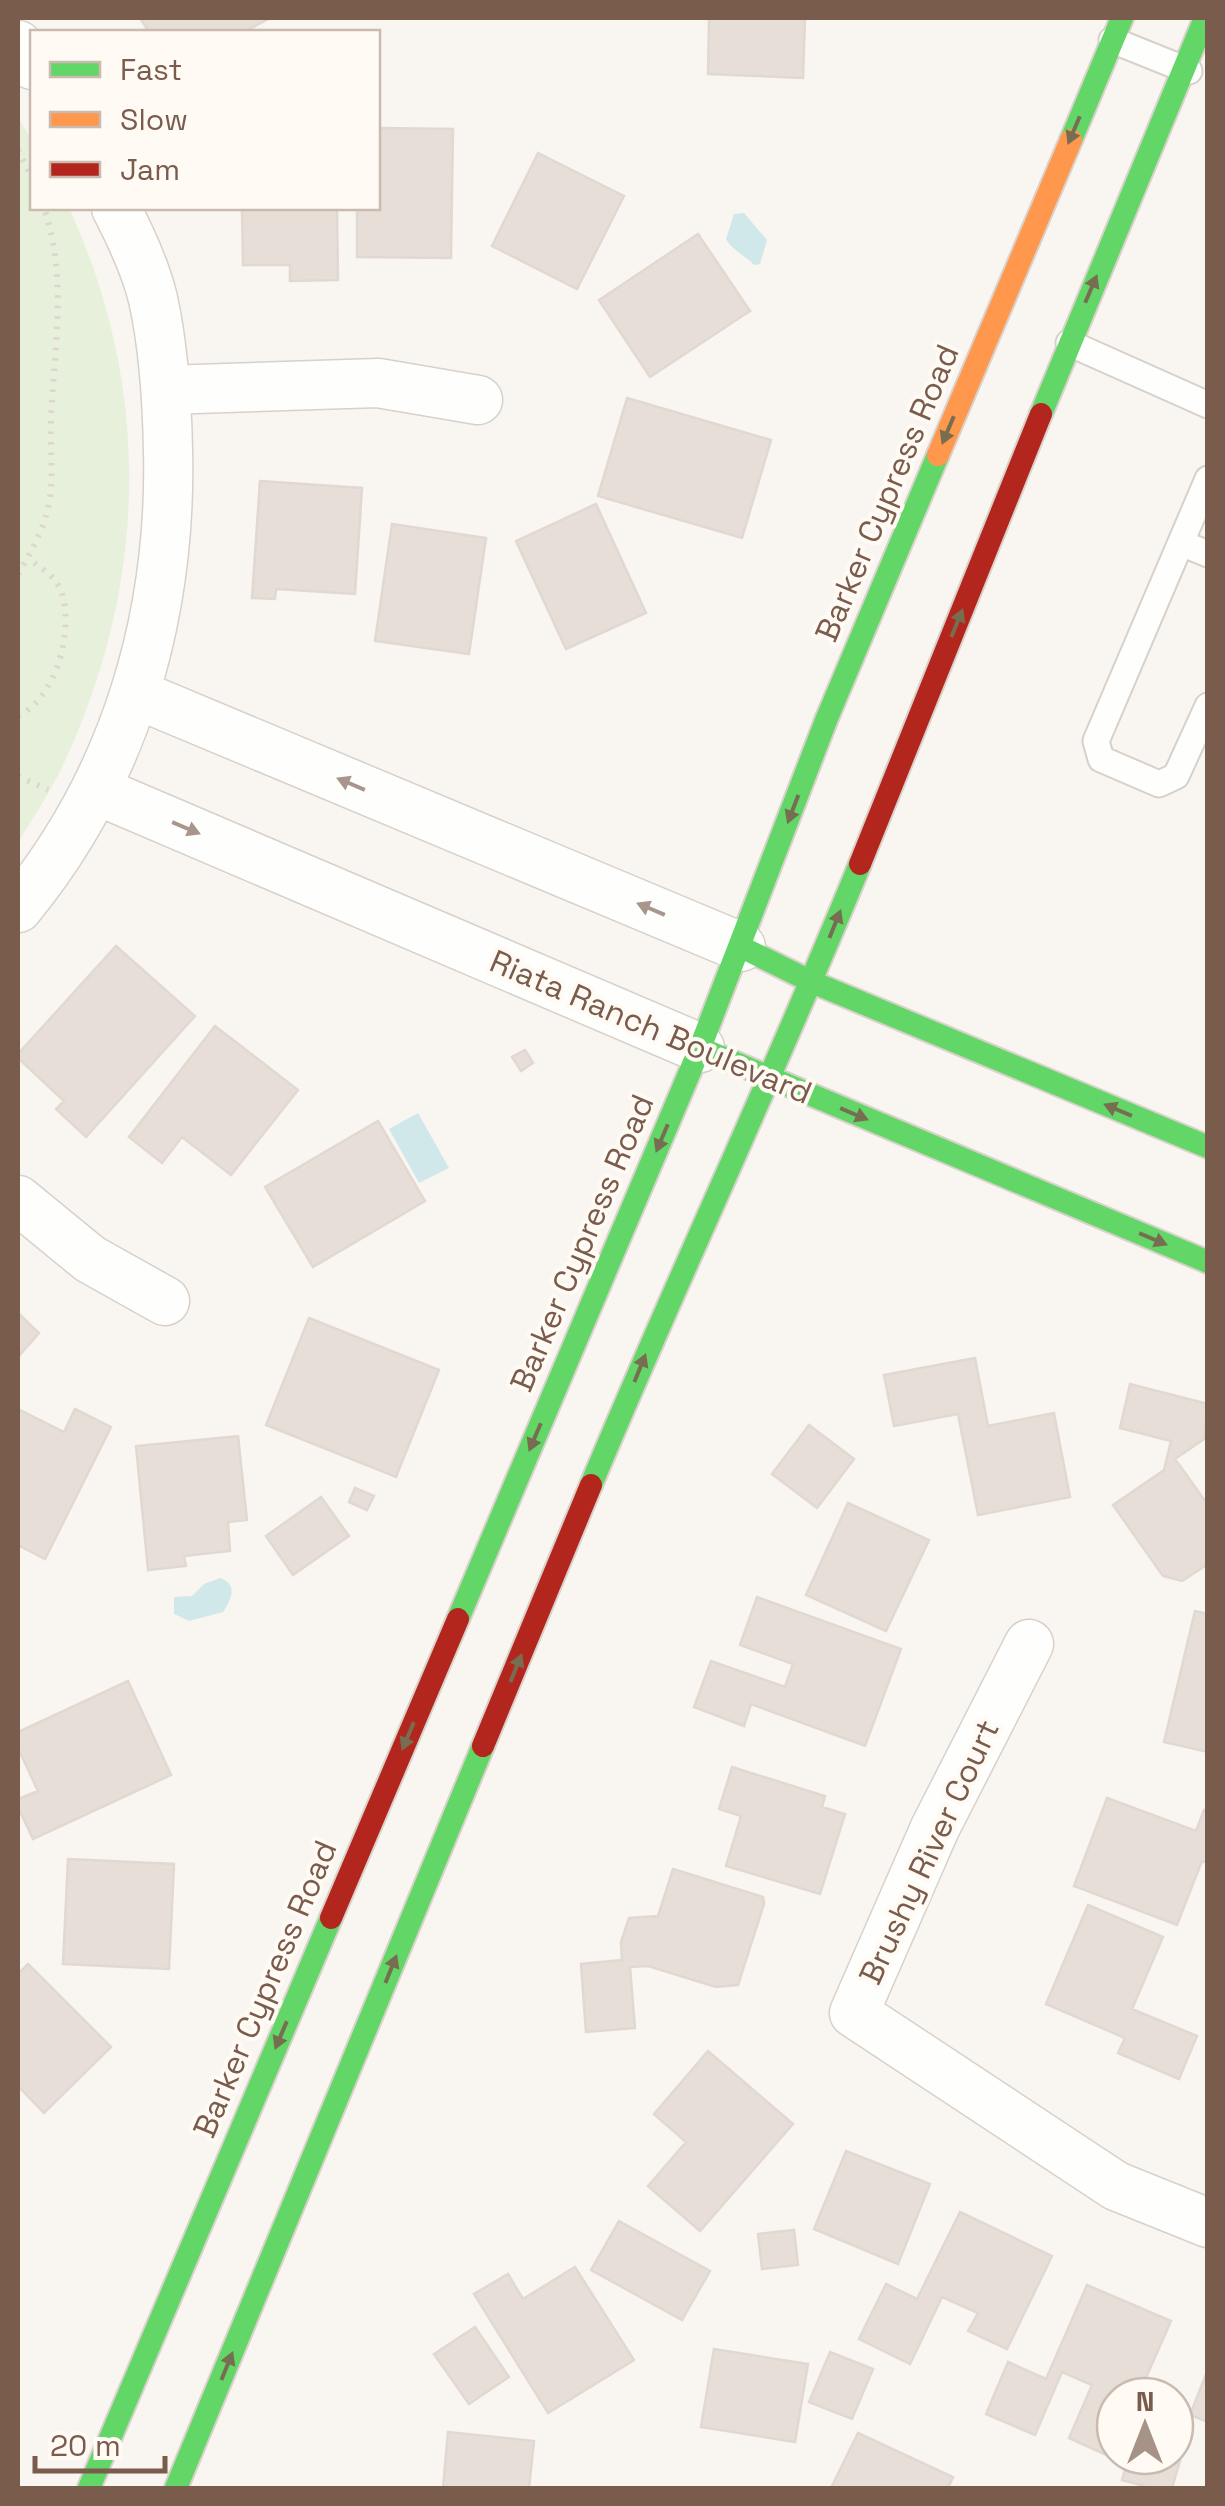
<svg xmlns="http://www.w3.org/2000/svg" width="1225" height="2506" viewBox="0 0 1225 2506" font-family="'Space Grotesk',sans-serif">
	<rect width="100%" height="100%" fill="#f9f5f0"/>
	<path fill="#e7f0db" d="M18,117L32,141V208H69C152,388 148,583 64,763C51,791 33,817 18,843Z"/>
	<path fill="#d0e8ea" d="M744,213L767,240L760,264L754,265C746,256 732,250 726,239L734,214Z
		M418,1113L449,1168L419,1183L389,1129Z
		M220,1578C239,1585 231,1599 223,1612L189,1621L174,1614V1597L192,1596L204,1584Z"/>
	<path fill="#e6ded7" stroke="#e2d8d2" stroke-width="2.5" d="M140,18H270L244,32H149Z
		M709,18H805L803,78L708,74Z
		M378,128L453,129L451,258L357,257V208H378Z
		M538,153L624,196L577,289L492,246Z
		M242,208H337L338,280L290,281V265H243Z
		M698,234L750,311L650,377L599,300Z
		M627,398L771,440L742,538L598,496Z
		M260,481L362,488L355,594L276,589L275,599L252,598Z
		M596,504L646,613L566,649L516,541Z
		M392,524L486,538L469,654L375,641Z
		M116,946L195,1016L86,1137L56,1109L64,1101L18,1058V1054Z
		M215,1026L298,1090L231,1175L182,1137L162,1163L129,1137Z
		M525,1050L533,1063L521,1071L512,1057Z
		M378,1121L425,1201L313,1267L265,1187Z
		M18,1313L39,1333L18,1357Z
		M309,1318L439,1370L396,1477L266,1425Z
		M975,1358L988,1426L1054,1413L1070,1497L978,1515L958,1414L894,1426L884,1375Z
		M1130,1384L1208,1404L1204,1439L1175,1459L1208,1505V1564L1182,1581L1163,1576L1113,1505L1164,1470L1171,1441L1120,1428Z
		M18,1409L64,1432L75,1409L111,1427L45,1559L18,1545Z
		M809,1425L854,1459L817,1508L772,1474Z
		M238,1436L247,1520L228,1522L230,1551L184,1556L186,1566L148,1570L136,1446Z
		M355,1488L374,1496L367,1510L349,1502Z
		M321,1497L349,1536L293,1575L266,1536Z
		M848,1503L929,1540L886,1631L806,1595Z
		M757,1597L901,1649L865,1746L751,1704L744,1726L694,1707L711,1661L785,1687L793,1664L740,1645Z
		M1195,1611L1208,1614V1752L1164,1742Z
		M128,1681L171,1775L33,1839L18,1807V1799L38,1791L18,1748V1732Z
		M732,1767L825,1796L822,1807L845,1814L820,1894L726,1866L741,1816L719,1809Z
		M1107,1798L1196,1831L1204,1810L1208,1811V1863L1202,1861L1177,1925L1074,1886Z
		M68,1859L174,1864L169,1969L63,1964Z
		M673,1869L763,1897L764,1904L738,1985L716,1987L648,1966L630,1967L635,2028L586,2032L581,1964L622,1960L621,1942L629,1918L658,1916Z
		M1088,1905L1163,1937L1132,2009L1197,2036L1179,2079L1118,2053L1125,2038L1046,2004Z
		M28,1964L111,2047L44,2113L18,2086V1974Z
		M708,2051L793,2124L700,2231L648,2186L686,2142L654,2114Z
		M846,2151L930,2184L898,2264L814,2229Z
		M960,2212L1052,2256L1007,2349L968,2331L978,2313L942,2297L910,2364L859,2339L886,2284L917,2299Z
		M619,2221L710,2271L682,2320L591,2270Z
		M794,2230L798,2265L762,2269L758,2234Z
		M575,2267L634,2360L548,2413L474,2294L508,2274L523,2299Z
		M1087,2285L1171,2321L1138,2396H1115V2449L1111,2457L1069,2438L1092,2385L1062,2372L1035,2435L986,2414L1008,2362L1046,2379Z
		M475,2327L509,2377L469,2404L434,2354Z
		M714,2349L808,2364L795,2442L701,2427Z
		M830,2352L873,2369L852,2419L809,2402Z
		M1208,2369V2422L1190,2415Z
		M448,2432L534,2441L529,2488H443Z
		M858,2433L953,2477L948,2488H831Z
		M1175,2445L1184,2447L1172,2488H1152L1122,2480L1129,2456H1175Z"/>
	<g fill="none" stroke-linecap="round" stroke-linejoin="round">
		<g stroke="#d7d1cb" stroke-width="29">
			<path id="lane" d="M1112,40L1189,71
				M1069,343L1208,405
				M1208,479L1096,741L1101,759L1159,784L1176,776L1208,706
				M1181,543L1208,554"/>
		</g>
		<g stroke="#d7d1cb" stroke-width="51">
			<path id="street" d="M18,45L32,65
				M166,390L378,383L478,400
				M136,694L741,947
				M96,790L700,1048
				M18,908C125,778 172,617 168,450C167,400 164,348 153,299C146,269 130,235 116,208
				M18,1200L90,1259L165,1301
				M1029,1644L935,1828L854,2013L1116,2186L1208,2223"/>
		</g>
		<g stroke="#d9d2cb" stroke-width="26">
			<path id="fast" d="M1071,140L1122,18
				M1041,414L1205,18
				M741,947L812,982L1208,1147
				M700,1048L1208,1262
				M591,1485C678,1277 775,1073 860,864
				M458,1619L700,1048L827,718L938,455
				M89,2488L331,1918
				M176,2488L483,1746"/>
		</g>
		<g stroke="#d9d2cb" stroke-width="26">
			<path id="slow" d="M938,455L1071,140"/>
		</g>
		<g stroke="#d9d2cb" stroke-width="26">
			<path id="jam" d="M860,864L1041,414
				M483,1746L591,1485
				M331,1918L458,1619"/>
		</g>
		<path stroke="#dcd5d0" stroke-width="6" stroke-dasharray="2.5 8" stroke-linecap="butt" d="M18,150L32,178
			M18,574C31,552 44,529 49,504C54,476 50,448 51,420C54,347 68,279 44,208
			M18,716C56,698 75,630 61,591C55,575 40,568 28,558
			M18,776L48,790"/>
		<use href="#lane" stroke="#fefefd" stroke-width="25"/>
		<use href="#street" stroke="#fefefd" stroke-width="48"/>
		<use href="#fast" stroke="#63d668" stroke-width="22"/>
		<use href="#slow" stroke="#ff974d" stroke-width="22"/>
		<use href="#jam" stroke="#b3261e" stroke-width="22"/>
	</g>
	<defs><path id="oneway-solid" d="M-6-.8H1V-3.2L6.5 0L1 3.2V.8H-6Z" transform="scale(2.5)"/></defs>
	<g fill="#776e51">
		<use href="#oneway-solid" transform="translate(1074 130) rotate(113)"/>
		<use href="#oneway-solid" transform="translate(1091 289) rotate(-67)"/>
		<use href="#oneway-solid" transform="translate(948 430) rotate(113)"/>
		<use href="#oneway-solid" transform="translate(957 623) rotate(-68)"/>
		<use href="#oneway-solid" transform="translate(793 809) rotate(111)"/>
		<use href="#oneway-solid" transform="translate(835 924) rotate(-68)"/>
		<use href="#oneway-solid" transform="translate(1118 1110) rotate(-157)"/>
		<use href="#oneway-solid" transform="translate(854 1114) rotate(23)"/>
		<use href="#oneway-solid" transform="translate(662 1138) rotate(113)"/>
		<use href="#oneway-solid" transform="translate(1153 1239) rotate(23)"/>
		<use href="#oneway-solid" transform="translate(640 1368) rotate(-68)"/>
		<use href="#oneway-solid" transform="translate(535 1437) rotate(113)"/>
		<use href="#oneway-solid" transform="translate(516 1668) rotate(-68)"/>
		<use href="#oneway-solid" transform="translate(408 1736) rotate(113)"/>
		<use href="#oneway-solid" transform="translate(391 1969) rotate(-68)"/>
		<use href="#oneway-solid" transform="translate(281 2035) rotate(113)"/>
		<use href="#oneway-solid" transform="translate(227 2366) rotate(-68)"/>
	</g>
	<g fill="#a8958b">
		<use href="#oneway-solid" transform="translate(351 784) rotate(-157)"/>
		<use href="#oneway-solid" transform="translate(186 828) rotate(23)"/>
		<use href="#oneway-solid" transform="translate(651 909) rotate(-157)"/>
	</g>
	<g text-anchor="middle" stroke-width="8" stroke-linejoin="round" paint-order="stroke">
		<g font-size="32" fill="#7a5c4d" stroke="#fffaf3">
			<text transform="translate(887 493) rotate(-67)" y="11">Barker Cypress Road</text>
			<text transform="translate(651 1027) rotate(23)" y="11">Riata Ranch Boulevard</text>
			<text transform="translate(582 1243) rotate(-67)" y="11">Barker Cypress Road</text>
			<text transform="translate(929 1852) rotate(-65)" y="11">Brushy River Court</text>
			<text transform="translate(265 1989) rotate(-67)" y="11">Barker Cypress Road</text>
		</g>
	</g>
	<rect width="1225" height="2506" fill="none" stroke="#7a5c4d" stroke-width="40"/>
	<rect x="30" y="30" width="350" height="180" fill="#fffaf3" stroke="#cabbb1" stroke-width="2.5"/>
	<rect x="50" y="62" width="50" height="15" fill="#63d668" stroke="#cabbb1" stroke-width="2.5"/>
	<text x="120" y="80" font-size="30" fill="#7a5c4d">Fast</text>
	<rect x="50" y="112" width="50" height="15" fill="#ff974d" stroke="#cabbb1" stroke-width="2.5"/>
	<text x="120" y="130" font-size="30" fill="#7a5c4d">Slow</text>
	<rect x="50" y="162" width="50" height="15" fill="#b3261e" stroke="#cabbb1" stroke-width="2.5"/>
	<text x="120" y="180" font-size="30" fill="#7a5c4d">Jam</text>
	<g transform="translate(1145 2426)"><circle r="48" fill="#fffaf3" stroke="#cabbb1" stroke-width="2.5"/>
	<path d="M0-8L18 38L0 25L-18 38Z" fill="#a69286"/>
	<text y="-15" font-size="28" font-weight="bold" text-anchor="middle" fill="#7a5c4d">N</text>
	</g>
	<path d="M35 2456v15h130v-15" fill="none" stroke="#7a5c4d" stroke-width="5"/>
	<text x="50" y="2456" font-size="30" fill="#7a5c4d" stroke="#fffaf3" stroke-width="8" paint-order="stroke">20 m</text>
</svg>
